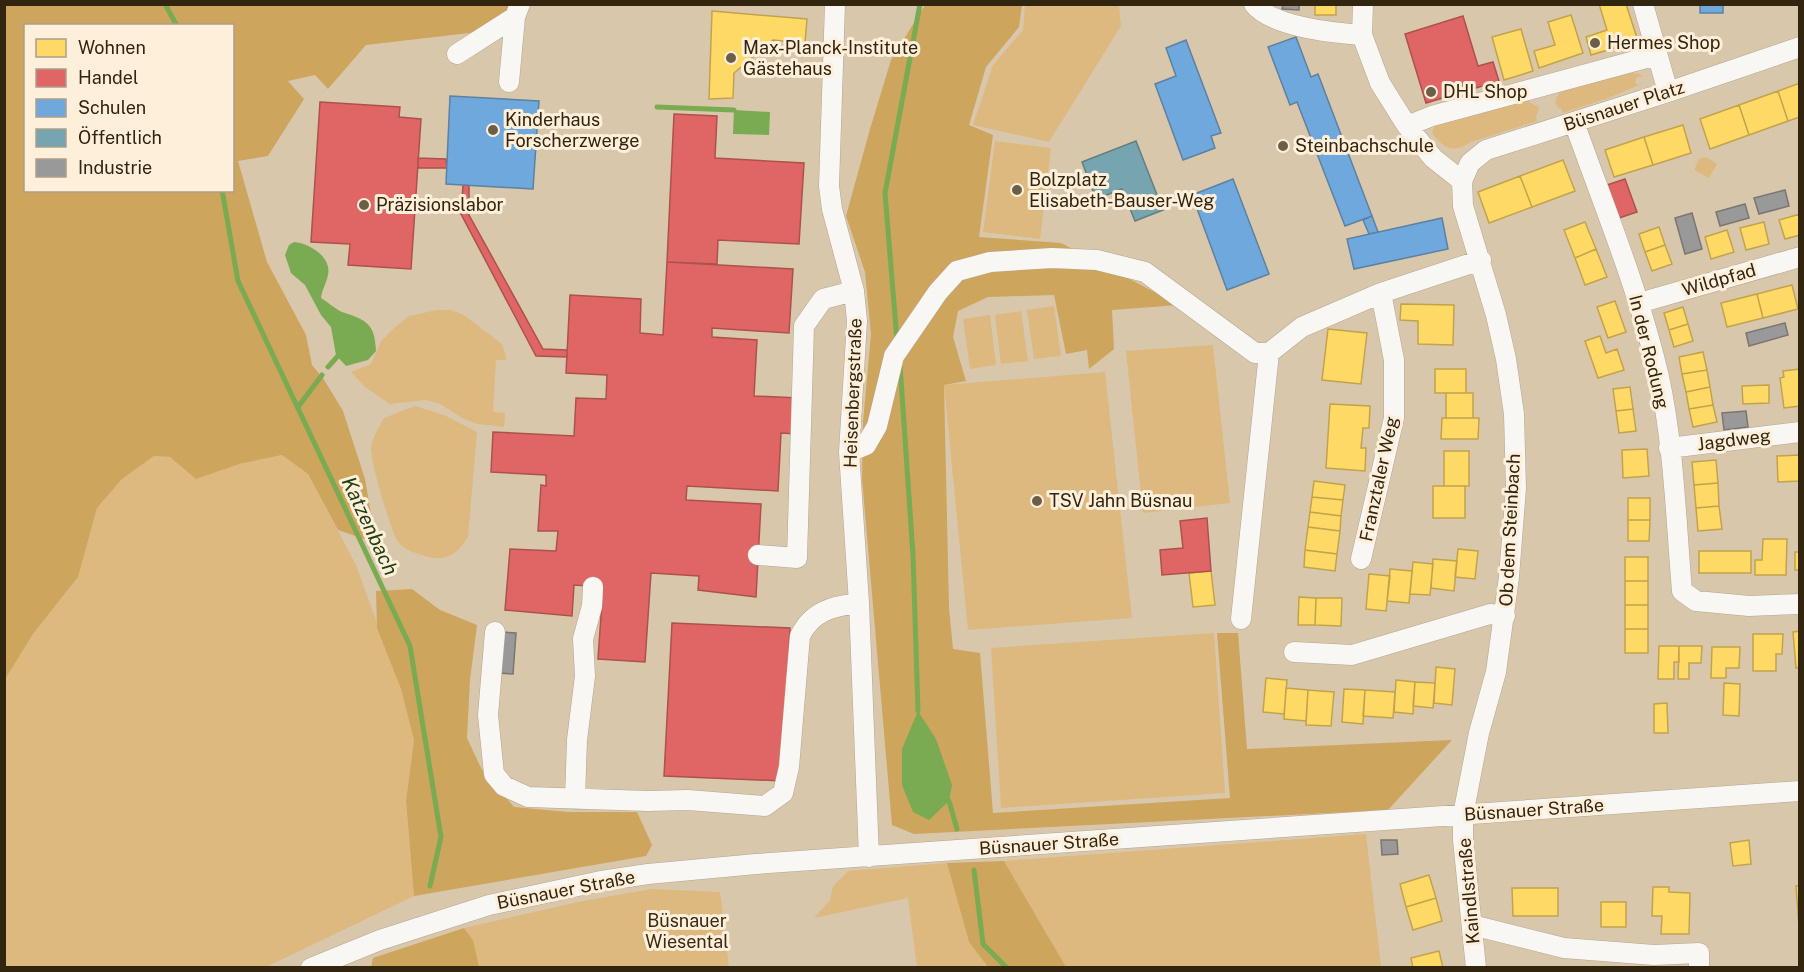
<svg xmlns="http://www.w3.org/2000/svg" width="1804" height="972" viewBox="0 0 1804 972" font-family="'Public Sans',sans-serif">
	<rect width="100%" height="100%" fill="#d9c7ac"/>
	<path fill="#ddb97f" d="M1025,5H1119L1121,26L1049,142L973,125L993,65L1023,30Z
		M1635,73L1644,76L1637,77L1635,82L1637,85L1644,83L1608,98L1563,113L1561,108H1558L1555,102L1560,91L1622,74Z
		M1526,99L1532,104L1539,107L1536,117L1537,121L1471,142C1453,154 1444,149 1432,133L1435,125Z
		M995,141L1051,148L1040,239L983,232Z
		M1706,157L1717,164L1709,178L1694,170L1699,159Z
		M1054,306L1061,356L1034,359L1027,310Z
		M437,310H451L464,315L502,344L507,360H496L493,412L505,413L504,427L478,424L464,419L440,404L426,400L390,404L365,387L351,372L371,364L381,341L394,328L409,316Z
		M1021,311L1028,361L1001,364L995,315Z
		M990,315L996,365L970,369L963,319Z
		M1213,345L1230,503L1143,513L1126,351Z
		M1105,372L1132,618L968,630L944,385Z
		M415,406L444,415L477,432L468,537C455,558 442,563 419,554C412,552 404,549 399,543C392,537 369,456 371,447C373,437 379,427 384,418Z
		M282,455L308,474L356,565L401,689L414,740L406,801L414,896L266,967H5L4,679L33,634L78,577L97,508L122,479L154,456L239,464Z
		M1214,633L1225,793L1001,808L991,648Z
		M1366,834L1381,967H1066L1004,861Z
		M947,863L969,942L988,967H917L908,898L814,918L830,900L833,886L848,871Z
		M651,889L720,892L729,967L400,968L473,940L464,928L578,902Z"/>
	<path fill="#cda55d" fill-rule="evenodd" d="M5,5H511L495,30L366,45L328,89L315,75L288,81L304,99L268,156L238,161L267,262L306,335L312,365L323,378L343,411L365,479L376,543L338,530L308,474L282,455L239,464L196,479L170,457L154,456L122,479L97,508L78,577L33,634L5,679ZM26,26H232V190H26Z
		M925,5H1022L1019,27L986,67L969,125L993,135L979,237L1061,243L1179,305L1112,310L1114,349L1089,369L1087,350L1066,354L1054,295L988,297L958,311L953,337L966,381L944,385L949,608L953,649L980,653L993,813L1230,798L1217,633H1238L1247,749L1452,740L1388,810L914,834L892,825L862,478L863,422L871,334L865,272L846,216L870,129L891,60Z
		M412,589L440,610L477,625L470,680L467,738L481,768L514,807L568,812H637L652,845L646,856L414,896L406,801L414,740L401,689L377,628L376,591Z
		M1004,861L1066,967H988L969,942L947,863Z
		M464,928L473,940L479,967H371L373,958Z"/>
	<path fill="#7aaa51" d="M734,110L770,112L769,135L733,134Z
		M294,242C309,243 332,257 328,275C326,284 322,290 321,298C328,302 335,309 342,312C367,320 375,324 376,351L368,360L346,366L336,355L331,327L321,315L305,285L291,273L285,255L289,245Z
		M918,711L936,739L952,785L949,801L929,820L913,812L902,785V749Z"/>
	<path fill="#ffd966" stroke="#c2a34c" stroke-width="1.5" d="M1315,4H1336V15H1315Z
		M1599,4H1626L1638,41L1591,55L1586,37L1607,30Z
		M712,11L807,19L805,43L773,40L734,73L733,98L709,99Z
		M1571,15L1583,53L1539,68L1534,51L1555,45L1548,22Z
		M1521,29L1533,71L1504,80L1492,37Z
		M1800,83V117L1788,121L1778,91Z
		M1778,91L1788,121L1749,135L1739,105Z
		M1739,105L1749,135L1710,149L1700,119Z
		M1683,125L1691,153L1653,165L1644,137Z
		M1644,137L1653,165L1614,177L1605,150Z
		M1563,160L1575,191L1532,207L1520,176Z
		M1520,176L1532,207L1489,223L1478,192Z
		M1800,214V235L1785,239L1779,220Z
		M1585,222L1596,249L1575,258L1564,230Z
		M1764,222L1769,244L1746,250L1740,228Z
		M1659,227L1665,245L1645,252L1639,234Z
		M1727,230L1734,252L1711,259L1705,237Z
		M1665,245L1672,264L1652,271L1645,252Z
		M1596,249L1607,277L1585,285L1575,258Z
		M1792,285L1798,309L1763,318L1757,294Z
		M1757,294L1763,318L1727,327L1721,303Z
		M1615,301L1626,332L1608,338L1597,307Z
		M1401,304L1454,305L1453,345L1418,344V321L1400,320Z
		M1683,307L1688,324L1669,330L1664,313Z
		M1688,324L1693,341L1674,347L1669,330Z
		M1328,329L1367,333L1361,384L1322,380Z
		M1600,336L1606,353L1617,349L1624,370L1598,378L1585,341Z
		M1703,352L1707,370L1682,374L1679,357Z
		M1435,369H1466V393H1435Z
		M1800,369V406L1784,408L1780,378L1784,377L1783,371Z
		M1707,370L1710,387L1686,392L1682,374Z
		M1769,385V403L1743,404L1742,386Z
		M1630,387L1633,409L1616,411L1613,389Z
		M1710,387L1713,405L1689,409L1686,392Z
		M1446,393H1473V418H1446Z
		M1330,404L1370,406L1369,428H1363L1361,448H1366L1365,471L1326,468Z
		M1713,405L1717,422L1693,427L1689,409Z
		M1633,409L1636,431L1619,433L1616,411Z
		M1442,418H1479L1478,439H1441Z
		M1647,449L1649,476L1623,478L1622,450Z
		M1444,451H1469V486H1444Z
		M1800,455V481L1778,482L1777,456Z
		M1716,460L1718,483L1694,485L1692,462Z
		M1314,481L1345,485L1343,500L1312,497Z
		M1718,483L1719,506L1696,508L1694,485Z
		M1433,486H1465V518H1433Z
		M1312,497L1343,500L1341,516L1310,512Z
		M1628,498H1650V520H1628Z
		M1719,506L1722,529L1698,531L1696,508Z
		M1310,512L1341,516L1340,531L1308,527Z
		M1628,520H1650L1649,541H1628Z
		M1308,527L1340,531L1337,554L1305,550Z
		M1763,539H1787L1786,575H1755V560H1762Z
		M1458,549L1478,551L1475,579L1455,577Z
		M1305,550L1337,554L1335,571L1304,567Z
		M1699,551H1751V573H1699Z
		M1795,552H1800V570H1795Z
		M1625,557H1648V581H1625Z
		M1433,559L1457,561L1454,591L1431,588Z
		M1413,562L1433,564L1430,595L1410,594Z
		M1390,569L1412,571L1409,603L1387,601Z
		M1211,571L1215,605L1193,607L1189,573Z
		M1369,574L1390,576L1386,611L1366,609Z
		M1625,581H1648V605H1625Z
		M1299,597L1316,598L1315,625H1298Z
		M1316,598H1342L1341,626L1315,625Z
		M1625,605H1648V629H1625Z
		M1625,629H1648V653H1625Z
		M1800,631V667L1796,668L1793,632Z
		M1753,634H1783L1782,654H1776V671H1753Z
		M1659,646H1679V662H1674V679H1658Z
		M1679,646H1702L1701,663H1689V679H1678Z
		M1712,647H1740L1739,668H1726V678H1711Z
		M1436,667L1455,669L1452,705L1434,703Z
		M1266,678L1287,680L1284,714L1263,712Z
		M1396,680L1415,682L1413,714L1394,712Z
		M1415,682L1435,683L1433,708L1413,706Z
		M1724,683L1740,684L1739,716L1723,715Z
		M1286,688L1308,690L1306,721L1284,719Z
		M1344,689L1365,690L1363,724L1342,722Z
		M1308,690L1334,692L1331,726L1306,725Z
		M1365,690L1395,692L1393,718L1363,716Z
		M1667,703L1668,733H1654V704Z
		M1749,840L1751,864L1733,866L1730,843Z
		M1429,875L1436,898L1406,907L1400,884Z
		M1796,886H1800V927H1799Z
		M1653,887H1669V892L1690,893L1689,934H1661L1662,916H1652Z
		M1512,888H1558V916H1513Z
		M1436,898L1442,921L1413,930L1406,907Z
		M1601,902H1626V927H1601Z
		M1439,951L1443,968H1413L1411,958Z"/>
	<path fill="#e06666" stroke="#ac524c" stroke-width="1.5" d="M1463,16L1478,66L1493,62L1499,81L1426,103L1405,34Z
		M320,102L400,107L399,117L421,119L411,269L348,265L350,244L311,242Z
		M674,114L717,116L715,158L804,163L799,244L718,240L717,264L667,262Z
		M418,158L446,159L447,168H418Z
		M1625,179L1637,212L1619,218L1607,185Z
		M463,185H469V215L543,349L567,350V357L536,356L461,214Z
		M667,262L793,269L789,333L712,328V337L757,340L754,396L799,398L797,434L781,433L778,491L687,486L686,500L761,504L756,597L698,590L699,576L651,573L645,662L598,659L603,587L574,585L572,616L505,610L510,549L556,551L558,531H538L541,485L546,486V475L491,472L493,432L574,436L576,398L606,399L607,375L566,373L570,295L641,299L640,333L663,335Z
		M1207,518L1211,571L1162,575L1160,550L1183,548L1180,521Z
		M672,623L790,628L783,781L664,776Z"/>
	<path fill="#6fa8dc" stroke="#5d819f" stroke-width="1.5" d="M1700,4H1723V13H1700Z
		M1296,37L1311,77L1318,74L1372,216L1345,226L1297,102L1290,105L1268,47Z
		M1186,40L1221,133L1211,136L1215,148L1183,160L1155,84L1176,76L1166,48Z
		M450,96L539,101L533,189L446,184Z
		M1233,179L1269,274L1227,290L1192,195Z
		M1372,216L1378,232L1369,234L1363,220Z
		M1442,218L1448,249L1354,269L1347,239Z"/>
	<path fill="#76a5af" stroke="#627f7f" stroke-width="1.5" d="M1136,141L1163,210L1135,221L1122,189L1096,199L1082,162Z"/>
	<path fill="#999" stroke="#7a7670" stroke-width="1.5" d="M1283,4H1299V10L1282,9Z
		M1785,190L1789,206L1759,214L1754,198Z
		M1745,204L1749,218L1720,226L1716,212Z
		M1692,213L1702,249L1685,254L1675,218Z
		M1785,323L1788,335L1749,346L1746,333Z
		M1746,411L1748,427L1724,430L1722,413Z
		M501,632L516,633L513,674L498,673Z
		M1381,840H1397L1398,854L1382,855Z"/>
	<g fill="none" stroke-linecap="round" stroke-linejoin="round">
		<path stroke="#7aaa51" stroke-width="5" d="M165,4L177,26
			M657,107L734,110
			M222,190L238,281L410,646L441,837L430,886
			M897,341L885,193L920,4
			M900,365L913,555L918,711
			M328,367L337,357
			M298,407L322,375
			M949,801L957,829
			M974,870L983,944L1007,968"/>
		<g stroke="#b3a58f" stroke-width="21">
			<path id="minor" d="M835,4L829,186L832,209L854,291L857,321L849,452L859,603L869,857
				M1254,4C1272,27 1334,33 1362,35
				M1363,4L1362,35L1380,83L1407,126L1433,158L1462,181
				M1643,4L1668,92
				M457,54L515,17
				M509,82L515,17L520,4
				M1574,122C1604,207 1639,290 1659,377C1674,446 1676,521 1682,591L1696,601L1749,606L1800,604
				M1407,126L1432,116L1657,55
				M1639,303L1800,257
				M1269,353L1302,327L1381,293L1481,260
				M1669,448L1800,432
				M849,452L866,445L877,426L894,356L938,292L957,271L990,262L1052,258L1097,260L1145,272L1255,353H1269
				M758,555L797,558L804,326L823,299L854,291
				M1361,559L1394,418V360L1381,293
				M1241,619L1269,353
				M495,632L488,715L494,774L504,786L528,797L648,801L688,800L765,806L783,793L789,767L800,636C812,611 833,606 859,603
				M1294,652L1352,655L1490,614L1505,616
				M575,799L577,740L585,676L583,639L592,606L593,587
				M1472,925L1564,948L1654,955L1699,953V968
				M311,968L380,940L489,905L601,881L648,874L756,864L1800,791
				M1476,968L1463,840V815L1479,733L1496,672L1509,577L1516,488L1514,414L1506,359L1496,315L1463,206L1462,181L1470,163L1486,150L1668,92L1800,47"/>
		</g>
		<use href="#minor" stroke="#f9f7f3" stroke-width="20"/>
	</g>
	<g fill="#6c5e47" stroke="#feefdb" stroke-width="2">
		<circle cx="1595" cy="43" r="6"/>
		<circle cx="731" cy="58" r="6"/>
		<circle cx="1431" cy="92" r="6"/>
		<circle cx="493" cy="130" r="6"/>
		<circle cx="1283" cy="146" r="6"/>
		<circle cx="1017" cy="190" r="6"/>
		<circle cx="364" cy="205" r="6"/>
		<circle cx="1037" cy="501" r="6"/>
	</g>
	<g text-anchor="middle" stroke-width="6" stroke-linejoin="round" paint-order="stroke">
		<g font-size="18" fill="#322510" stroke="#feefdb" text-anchor="start">
			<text x="1607" y="49">Hermes Shop</text>
			<text x="743" y="54">Max-Planck-Institute<tspan x="743" dy="21">Gästehaus</tspan></text>
			<text x="1443" y="98">DHL Shop</text>
			<text x="505" y="126">Kinderhaus<tspan x="505" dy="21">Forscherzwerge</tspan></text>
			<text x="1295" y="152">Steinbachschule</text>
			<text x="1029" y="186">Bolzplatz<tspan x="1029" dy="21">Elisabeth-Bauser-Weg</tspan></text>
			<text x="376" y="211">Präzisionslabor</text>
			<text x="1049" y="507">TSV Jahn Büsnau</text>
		</g>
		<g font-size="18" fill="#322510" stroke="#feefdb">
			<text transform="translate(1624 106) rotate(-18)" y="6">Büsnauer Platz</text>
			<text transform="translate(1719 280) rotate(-16)" y="6">Wildpfad</text>
			<text transform="translate(1649 352) rotate(76)" y="6">In der Rodung</text>
			<text transform="translate(853 393) rotate(-88)" y="6">Heisenbergstraße</text>
			<text transform="translate(1734 440) rotate(-7)" y="6">Jagdweg</text>
			<text transform="translate(1379 479) rotate(-78)" y="6">Franztaler Weg</text>
			<text transform="translate(1510 530) rotate(-87)" y="6">Ob dem Steinbach</text>
			<text transform="translate(1534 810) rotate(-4)" y="6">Büsnauer Straße</text>
			<text transform="translate(1049 844) rotate(-4)" y="6">Büsnauer Straße</text>
			<text transform="translate(566 890) rotate(-11)" y="6">Büsnauer Straße</text>
			<text transform="translate(1469 891) rotate(-95)" y="6">Kaindlstraße</text>
		</g>
		<g font-size="18" fill="#382a15" stroke="#feefdb">
			<text x="687" y="927">Büsnauer<tspan x="687" dy="21">Wiesental</tspan></text>
		</g>
		<g font-size="20" font-style="italic" fill="#213f13" stroke="#feefdb">
			<text transform="translate(370 526) rotate(65)" y="7">Katzenbach</text>
		</g>
	</g>
	<rect width="1804" height="972" fill="none" stroke="#322510" stroke-width="12"/>
	<rect x="24" y="24" width="210" height="168" fill="#feefdb" stroke="#ac9e8a" stroke-width="1.5"/>
	<rect x="36" y="39" width="30" height="18" fill="#ffd966" stroke="#ac9e8a" stroke-width="1.5"/>
	<text x="78" y="54" font-size="18" fill="#322510">Wohnen</text>
	<rect x="36" y="69" width="30" height="18" fill="#e06666" stroke="#ac9e8a" stroke-width="1.5"/>
	<text x="78" y="84" font-size="18" fill="#322510">Handel</text>
	<rect x="36" y="99" width="30" height="18" fill="#6fa8dc" stroke="#ac9e8a" stroke-width="1.5"/>
	<text x="78" y="114" font-size="18" fill="#322510">Schulen</text>
	<rect x="36" y="129" width="30" height="18" fill="#76a5af" stroke="#ac9e8a" stroke-width="1.5"/>
	<text x="78" y="144" font-size="18" fill="#322510">Öffentlich</text>
	<rect x="36" y="159" width="30" height="18" fill="#999999" stroke="#ac9e8a" stroke-width="1.5"/>
	<text x="78" y="174" font-size="18" fill="#322510">Industrie</text>
</svg>
